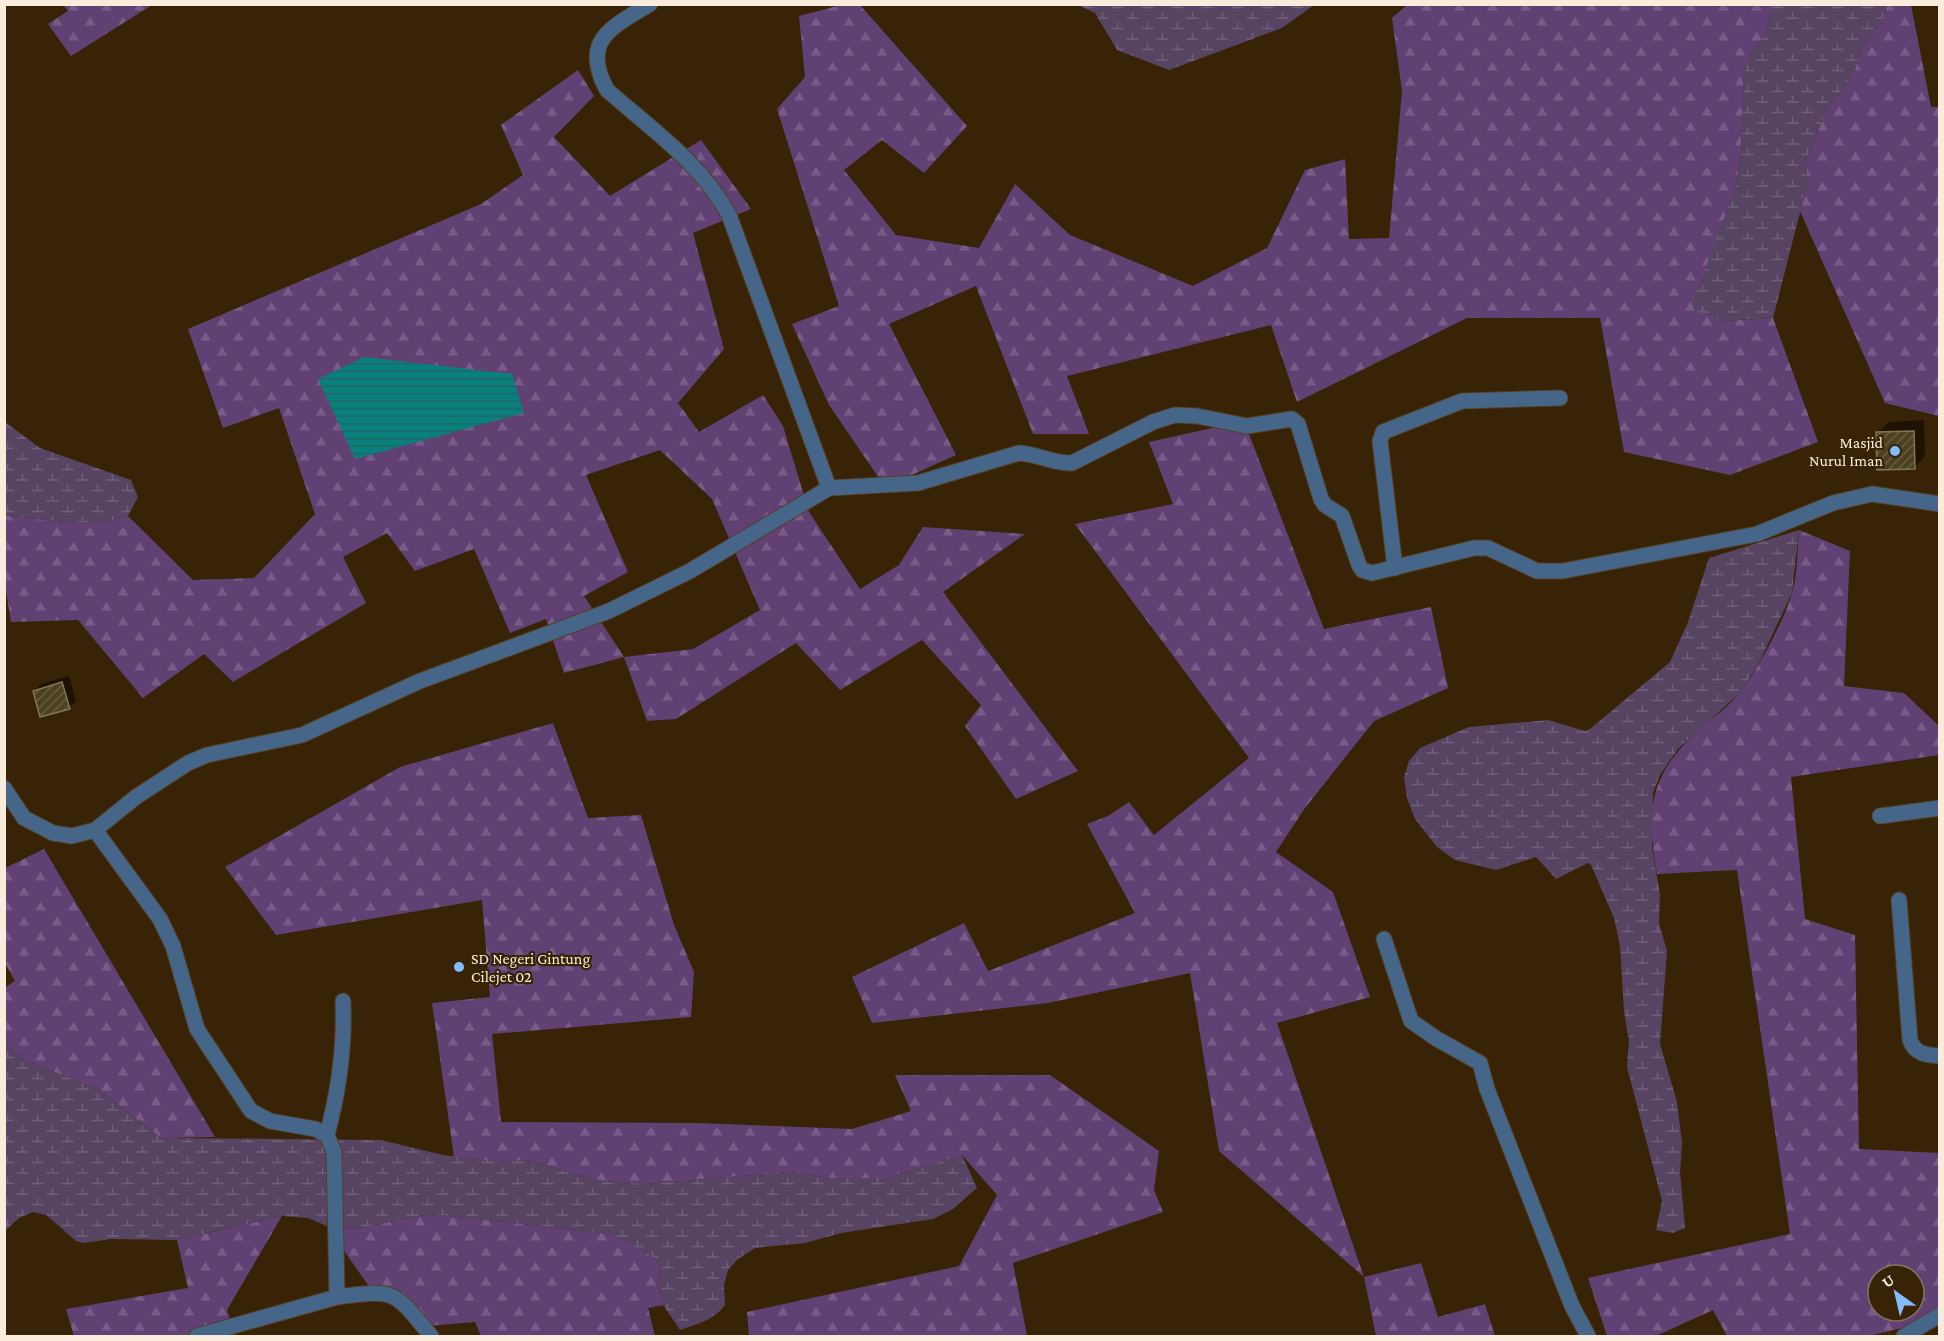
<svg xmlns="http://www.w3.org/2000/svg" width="1944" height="1341" viewBox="0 0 1944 1341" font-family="'Crimson Pro',serif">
	<defs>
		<pattern id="forest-firs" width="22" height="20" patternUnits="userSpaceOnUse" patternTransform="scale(1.5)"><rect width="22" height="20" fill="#614074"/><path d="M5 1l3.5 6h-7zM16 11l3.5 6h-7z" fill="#785c87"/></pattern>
		<pattern id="wetland-marsh" width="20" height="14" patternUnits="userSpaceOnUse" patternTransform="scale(1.5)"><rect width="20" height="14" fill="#574463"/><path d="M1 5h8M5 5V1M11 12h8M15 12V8" fill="none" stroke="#705f79"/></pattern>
		<pattern id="water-rules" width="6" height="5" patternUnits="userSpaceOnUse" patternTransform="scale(1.5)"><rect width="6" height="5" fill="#08807d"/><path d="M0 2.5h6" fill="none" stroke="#266662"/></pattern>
		<pattern id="building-hatch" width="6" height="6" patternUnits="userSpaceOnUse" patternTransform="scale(1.5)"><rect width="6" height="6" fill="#4c4120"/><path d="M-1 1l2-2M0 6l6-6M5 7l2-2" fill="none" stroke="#675d40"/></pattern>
	</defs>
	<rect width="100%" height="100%" fill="#382306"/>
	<path fill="url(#forest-firs)" fill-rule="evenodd" d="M63,5H152L71,56L48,24L68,11Z
		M841,5H860L967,126L924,173L882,140L844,170L896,235L979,248L1015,184L1070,235L1193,286L1267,248L1305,170L1345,159L1349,239L1389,238L1402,91L1392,18L1407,5H1772L1766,32L1748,60L1744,74L1741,155L1735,189L1693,304L1723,321L1773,318L1818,442L1730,475L1624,452L1600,318H1467L1297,402L1271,325L1067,376L1089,434H1033L976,286L889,324L956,455L903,479L883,484L829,405L792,324L839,306L777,109L805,77L799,16Z
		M1887,5H1911L1931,107H1939V416L1885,403L1800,211L1807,185L1806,160L1827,109L1853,76L1861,49L1883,20Z
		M578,70L594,96L554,137L610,196L701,140L751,209L693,233L724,349L678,403L699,432L763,395L783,426L809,512L860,589L899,565L923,527L1025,534L943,592L1078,771L1016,799L965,726L981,705L922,640L840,690L796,643L676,719L647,721L624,657L564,673L546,619L510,633L474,549L415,571L387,533L343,557L366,603L233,682L204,654L143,698L78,620L11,622L5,585L4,515C43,519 91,529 128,516L193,580L254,578L315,514L279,408L223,428L188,329L481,204L523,175L501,125ZM660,450L712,499L760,610L693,649L624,657L584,596L628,572L586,475Z
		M1244,421L1324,629L1431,607L1448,688L1374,721L1305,808L1276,852L1333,892L1370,997L1277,1023L1364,1277L1421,1263L1438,1317L1485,1304L1495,1336H1376L1364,1277L1219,1151L1190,973L1048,1003L872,1023L852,977L964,923L988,971L1135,913L1087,824L1108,816L1129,802L1154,835L1249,758L1075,524L1173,504L1149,442Z
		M1799,530L1850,551L1844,686L1904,693L1939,726V755L1791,777L1805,919L1855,935L1859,1149L1939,1153V1319L1869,1336H1727L1713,1310L1656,1336H1607L1588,1278L1790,1234L1737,870L1657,874C1645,806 1650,774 1702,727C1715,716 1732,704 1742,690C1757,670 1786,617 1792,593C1798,574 1797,550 1799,530ZM1878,1275H1914V1311H1878Z
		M553,723L588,818L641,815L674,925L694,972L691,1017L492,1034L501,1122L696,1123L852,1129L911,1111L895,1075H1050L1159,1151L1154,1190L1163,1212L1013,1263L1027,1336H749L747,1312L959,1266L997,1195L962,1155L886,1178H829L788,1172L646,1184L602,1181L527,1160H479L454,1157L432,1003L490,997L482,900L276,935L225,867L400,767Z
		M44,849L215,1137L161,1138L99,1090L27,1061L5,1044L4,988L15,981L5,963V868Z
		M430,1214L613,1234L655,1258L661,1269L657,1284L663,1305L648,1308L655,1336H481L475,1322L428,1326L372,1291L327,1226L354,1229Z
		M282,1216L227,1310L235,1336H74L66,1309L188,1288L177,1240Z"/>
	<path fill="url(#wetland-marsh)" d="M1772,4L1887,5L1883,20L1861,49L1853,76L1827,109L1806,160L1807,185L1773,318L1723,321L1694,310L1692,304L1735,189L1741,155L1744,74L1748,60L1766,32Z
		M1078,5H1314L1282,28L1169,70L1117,50L1095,13Z
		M5,422L40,448L131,480L138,497L128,516C91,529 43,519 5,515Z
		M1799,530L1792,593L1760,661L1741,692L1678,749L1660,775L1653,793L1652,847L1660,895L1659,923L1667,951L1660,1044L1677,1102L1682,1143L1680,1172L1685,1228L1673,1233L1656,1230L1662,1201L1627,1067L1629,1040L1624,1012L1620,946L1614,918L1591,865L1588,863L1556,879L1536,857L1496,870L1455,860L1437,847L1415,819L1407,798L1404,777L1409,761L1420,748L1469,727L1548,720L1585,731L1590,729L1670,662L1688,622L1709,558Z
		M5,1044L27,1061L99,1090L161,1138L381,1140L443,1155L479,1160H527L602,1181L646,1184L788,1172L829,1178H886L962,1155L977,1188L953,1209L933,1219L841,1233L805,1243L755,1248L738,1259L728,1270L724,1285L725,1305C714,1320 697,1324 680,1330L663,1305L657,1284L661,1269L655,1258L612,1234L430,1214L354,1229L327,1226L308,1218L282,1216L177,1240L111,1239L84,1243L76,1241L46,1215L33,1212L19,1218L5,1231Z"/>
	<path fill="url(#water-rules)" d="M364,357L512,374L524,413L355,459L318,379Z"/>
	<path fill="#0007" d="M1924,420L1925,456L1914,468L1877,433L1889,422Z
		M69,676L76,701L69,708L34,691L41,684Z"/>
	<path fill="url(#building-hatch)" stroke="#827754" stroke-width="1.5" d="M1914,431L1915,469L1877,470L1876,432Z
		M62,682L70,709L40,717L33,691Z"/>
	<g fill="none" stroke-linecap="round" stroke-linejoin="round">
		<g stroke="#533f24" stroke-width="17">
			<path id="street" d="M650,4C612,27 580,40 607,90C651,129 701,163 729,215L829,488
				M1395,568L1380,441L1383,432L1462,401L1560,398
				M4,788L24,818L53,833L72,836L95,830L136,797L188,763L207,755L302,735L420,681L609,611L690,571L829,488L918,483L1019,453C1038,454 1054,464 1072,463L1153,422L1175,415L1197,416L1247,426L1292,419L1298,424L1321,499L1325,505L1342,516L1359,565L1362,570L1372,573L1474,548H1488L1537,571H1563L1757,534L1833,503L1872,494L1940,504
				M1880,816L1940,808
				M95,830L160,919L173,946L197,1029L251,1111L270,1121L315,1129L327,1135L334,1152L337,1297C397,1289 394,1291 431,1336
				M1899,900L1910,1040C1915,1054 1926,1055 1940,1056
				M1384,939L1411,1021L1437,1039L1480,1063L1487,1089L1572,1306L1588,1336
				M327,1135C339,1090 345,1048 343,1001
				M197,1336L337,1297
				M1904,1336L1940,1315"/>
		</g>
		<use href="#street" stroke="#466689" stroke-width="15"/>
	</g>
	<g fill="#84bcfb" stroke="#382306" stroke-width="2">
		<circle cx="1895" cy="451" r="6"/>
		<circle cx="459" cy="967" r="6"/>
	</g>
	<g text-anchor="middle" stroke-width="4.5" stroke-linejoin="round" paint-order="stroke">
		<g font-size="16" fill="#f9ecdc" stroke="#382306" text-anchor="end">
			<text x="1883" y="448">Masjid<tspan x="1883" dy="18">Nurul Iman</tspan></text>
			<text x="471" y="964" text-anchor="start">SD Negeri Gintung<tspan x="471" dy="18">Cilejet 02</tspan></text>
		</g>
	</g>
	<rect width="1944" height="1341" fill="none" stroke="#f9ecdc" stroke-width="12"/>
	<g transform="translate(1896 1293) rotate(326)"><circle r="28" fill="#382306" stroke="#85735c" stroke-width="1.5"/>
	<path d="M0-4.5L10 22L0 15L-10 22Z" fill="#84bcfb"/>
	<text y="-9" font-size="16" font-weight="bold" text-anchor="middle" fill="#f9ecdc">U</text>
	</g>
</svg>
